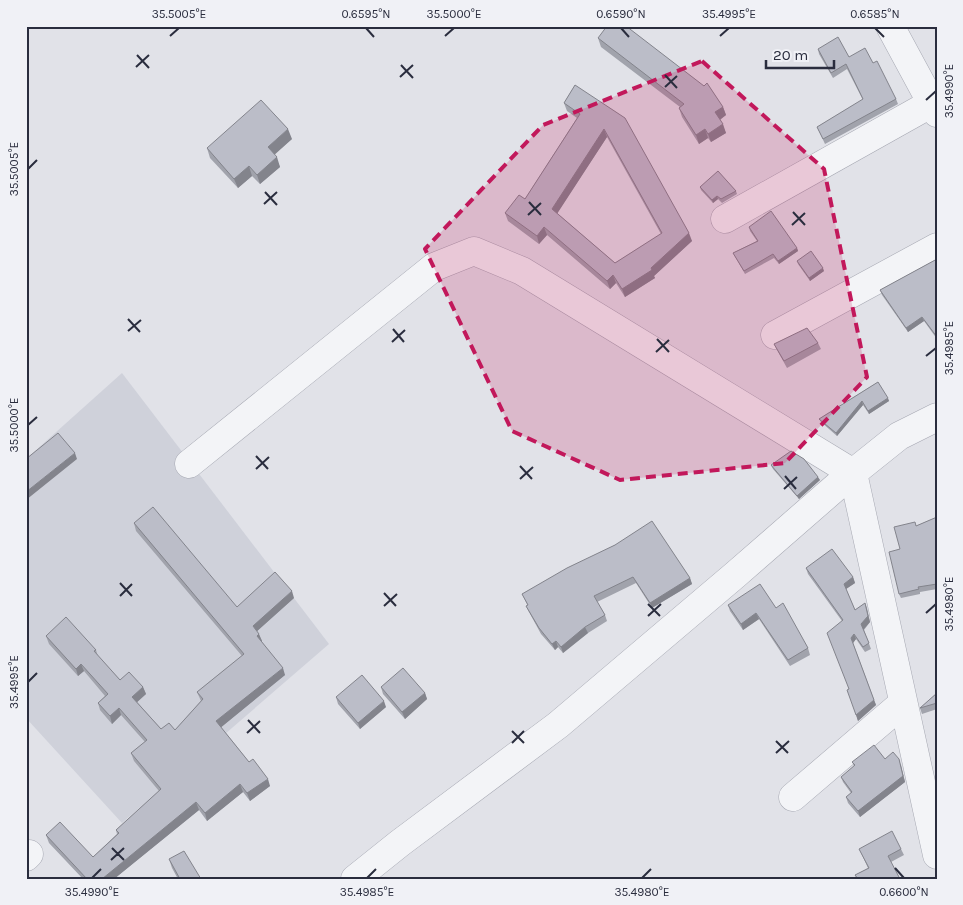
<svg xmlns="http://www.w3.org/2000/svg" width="963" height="905" viewBox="0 0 963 905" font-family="Karla,sans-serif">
	<rect width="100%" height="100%" fill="#e1e2e8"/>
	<path fill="#cfd1da" d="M122,373L329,644L122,823L26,718V459Z"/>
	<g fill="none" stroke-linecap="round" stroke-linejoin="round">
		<g stroke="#a6a8b2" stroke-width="29">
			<path id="minor" d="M890,26L937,113
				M725,219L932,103
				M775,335L937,247
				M189,464L434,267L474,251L522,271L853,473L937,855
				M793,797L903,703
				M26,857L29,854
				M355,879L400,843L558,725L735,575L844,480L899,436L937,417"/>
		</g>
		<use href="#minor" stroke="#f3f4f7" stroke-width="28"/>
	</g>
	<path fill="#a1a3ac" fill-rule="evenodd" d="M598,38L723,107L726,115L720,120L726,133L711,142L708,138L699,144L682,117L679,108L680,107L601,47Z
		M818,49L873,63L896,99L898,104L825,144L817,127L863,100L847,69L833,78L819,54Z
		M575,85L692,241L654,276L655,278L625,297L616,283L610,289L547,235L539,244L508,221L505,213L525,199L577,118L567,111L564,103ZM607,137L661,234L615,263L557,213Z
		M292,139L274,154L280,167L260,184L252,176L238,188L210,158L207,148Z
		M700,187L736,191L737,194L722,203L718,199L713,203L701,190Z
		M749,227L797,248L798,251L779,264L774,258L745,274L733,253L757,241L750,231Z
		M937,259V339L924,321L908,332L882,295L880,290Z
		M797,261L824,271L810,281L798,264Z
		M818,343L821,349L787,368L777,350L774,344Z
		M878,382L889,401L869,414L863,405L837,436L821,422L819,419Z
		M771,465L820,480L799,499L773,469Z
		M937,517V589L920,592V594L901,598L899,594L900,549L916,526Z
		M134,523L237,607L294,598L257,631L262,641V642L285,675L221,727L249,762L270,786L250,801L243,792L207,821L199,810L114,879H83L49,843L46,835L93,857L117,834L116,830L159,791L134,761L131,753L145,742L121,715L112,724L100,710L98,703L105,696L84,671L78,676L49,644L46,636L96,650L98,656L120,680L143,687L146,694L137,702L161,729L175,730L201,701L197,692L242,656L136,531Z
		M615,545L690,578L692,584L652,608L636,583L597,602L605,615L607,621L588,633L563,653L558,647L555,650L541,634L529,612L526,606H528L522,594Z
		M806,568L853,577L855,583L846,589L855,610L865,603L867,608L870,622L864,630L871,649L865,652L856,639L853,643L876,705L858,721L849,690L842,621L808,574Z
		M728,605L776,608L808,648L810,655L790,666L759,619L743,630L730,611Z
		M381,687L425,693L427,699L405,719L383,694Z
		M937,693V709L922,714L920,708Z
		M336,697L386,707L360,729L338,704Z
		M885,759L901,765L905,782L860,817L848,803L846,797L851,793L843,782L841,777L854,766L852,762Z
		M859,849H901L904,855L891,862L900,879H857L855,875L868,868L862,855Z
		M169,859L201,879H178L172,868Z"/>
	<path fill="#83848c" d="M723,107L726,115L718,121L715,112Z
		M723,124L726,133L711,142L708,134Z
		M288,129L292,139L272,157L268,147Z
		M604,129L607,137L555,217L552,209Z
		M705,129L708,138L699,144L696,135Z
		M277,157L280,167L260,184L257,175Z
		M249,166L252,176L238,188L234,179Z
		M717,196L718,199L713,203L712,200Z
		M544,227L547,235L539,244L537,236Z
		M689,233L692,241L654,276L655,278L625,297L622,289L651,268Z
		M797,248L798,251L779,264L778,261Z
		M823,268L824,271L810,281L809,278Z
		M613,275L616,283L610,289L607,281Z
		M922,317L924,321L908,332L906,328Z
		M888,398L889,401L869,414L868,411Z
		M862,401L863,405L837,436L836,433Z
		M75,453L77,459L26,500V492Z
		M818,477L820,480L799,499L797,496Z
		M853,577L855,583L846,589L844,584Z
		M690,578L692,584L652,608L650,603Z
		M292,591L294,598L255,633L253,626Z
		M865,603L870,622L863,630L861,624Z
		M756,613L759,619L743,630L741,624Z
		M585,627L588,633L563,653L561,647Z
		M259,634L262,641L260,643L257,636Z
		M854,634L856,639L853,643L851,638Z
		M556,641L558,647L555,650L552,644Z
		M81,664L84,671L78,676L76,669Z
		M283,668L285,675L219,729L216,721Z
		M26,670L29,678L26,680Z
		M143,687L146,694L135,704L132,697Z
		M425,693L427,699L405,719L402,712Z
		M874,700L876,705L858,721L856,715Z
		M384,701L386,707L360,729L358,723Z
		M119,708L121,715L112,724L110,716Z
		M899,759L905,782L860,817L858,811Z
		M268,779L270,786L250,801L247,793Z
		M240,784L243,792L207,821L205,813Z
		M196,802L199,810L114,879H102Z"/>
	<path fill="#bbbdc8" stroke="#83848c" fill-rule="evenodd" d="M607,26H626L704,86L707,83L723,107L715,112L723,124L708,134L705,129L696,135L679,108L684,104L598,38Z
		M838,37L849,57L865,48L873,63L877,61L896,99L823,139L817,127L863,99L846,64L831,73L818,49Z
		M575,85L625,118L689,233L651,268L652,270L622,289L613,275L607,281L544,227L537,236L505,213L519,195L525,199L580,114L564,103ZM604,129L662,233L615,263L552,209Z
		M261,100L288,129L268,147L277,157L257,175L249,166L234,179L207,148Z
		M718,171L736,191L721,199L717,196L712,200L700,187Z
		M771,211L797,248L778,261L773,254L744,271L733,253L758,241L749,227Z
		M811,251L823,268L809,278L797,261Z
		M937,259V337L922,317L906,328L880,290Z
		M807,328L818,343L784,361L774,344Z
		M878,382L888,398L868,411L862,401L836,433L819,419Z
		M58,433L75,453L26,492V459Z
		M791,451L804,459L818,477L797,496L771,465Z
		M153,507L237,607L275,572L292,591L253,626L259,634L257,636L283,668L216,721L249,762L253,759L268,779L247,793L240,784L205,813L196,802L102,879H87L46,835L60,822L93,857L119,833L116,830L161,789L131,753L147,740L119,708L110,716L98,703L108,694L81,664L76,669L46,636L66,617L96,650L94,651L120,680L129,672L143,687L132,697L161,729L169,723L175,730L203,699L197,692L244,654L134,523Z
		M937,517V584L918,587L919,589L899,594L889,552L900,549L894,527L915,522L916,526Z
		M652,521L690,578L650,603L633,577L594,596L605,615L585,627L561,647L556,641L552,644L539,628L526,606L528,605L522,594L567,568L615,545Z
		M832,549L853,577L844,584L855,610L865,603L868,616L861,624L869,643L863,647L854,634L851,638L874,700L856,715L847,690L849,689L827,633L843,620L806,568Z
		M760,584L776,608L783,603L808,648L788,660L756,613L741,624L728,605Z
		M403,668L425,693L402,712L381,687Z
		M362,675L384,701L358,723L336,697Z
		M937,693V703L920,708Z
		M874,745L885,759L893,752L899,759L903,776L858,811L846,797L852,792L841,777L855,765L852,762Z
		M892,831L901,849L888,856L900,879H858L855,875L869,868L859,849Z
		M184,851L201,879H180L169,859Z"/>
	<path fill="#c2185b" fill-opacity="0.2" stroke="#c2185b" stroke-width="4" stroke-dasharray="10 6" stroke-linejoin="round" d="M702,61L824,169L867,377L785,463L620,480L512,431L425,249L543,125Z"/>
	<path fill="none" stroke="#2a2d3e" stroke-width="2" d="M366,28L374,37M621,28L629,37M875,28L884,37M170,36L179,28M445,36L454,28M720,36L729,28M137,55L149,68M401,65L413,78M136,67L149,55M665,75L677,88M400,77L413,65M665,87L677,76M926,100L936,91M28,169L37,160M265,192L277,205M529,202L541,215M264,204L277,192M793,212L805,225M528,215L541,203M792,225L805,213M128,319L140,332M393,329L404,342M128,331L141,320M657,339L669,352M392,342L405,330M656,352L669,340M926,356L936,348M28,425L37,417M256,456L268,469M520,466L532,479M256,469L269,457M785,476L796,489M520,479L533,467M784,489L797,477M120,583L132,596M384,593L396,606M120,596L132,584M648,604L660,616M384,606L397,594M926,613L936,604M648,616L661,604M28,682L37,673M248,720L260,733M512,731L524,743M247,733L260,721M776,741L788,753M512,743L524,731M776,753L789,741M112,848L124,860M111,860L124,848M895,868L904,878M92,878L101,869M367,878L376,869M642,878L651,869"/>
	<rect width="963" height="905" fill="none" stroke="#f0f1f6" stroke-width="55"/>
	<path d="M766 60v8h68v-8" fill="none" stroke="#2a2d3e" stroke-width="2.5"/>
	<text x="773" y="60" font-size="15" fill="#2a2d3e" stroke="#f0f1f6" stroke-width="4" paint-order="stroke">20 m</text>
	<rect x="28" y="28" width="908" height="850" fill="none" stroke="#2a2d3e" stroke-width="2"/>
	<g font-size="12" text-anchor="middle" fill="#2a2d3e">
		<text x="179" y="18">35.5005°E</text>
		<text x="366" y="18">0.6595°N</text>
		<text x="454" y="18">35.5000°E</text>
		<text x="621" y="18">0.6590°N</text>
		<text x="729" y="18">35.4995°E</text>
		<text x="875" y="18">0.6585°N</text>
		<text transform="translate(949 91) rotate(-90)" y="4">35.4990°E</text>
		<text transform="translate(14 169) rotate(-90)" y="4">35.5005°E</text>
		<text transform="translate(949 348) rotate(-90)" y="4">35.4985°E</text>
		<text transform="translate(14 425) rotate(-90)" y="4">35.5000°E</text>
		<text transform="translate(949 604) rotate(-90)" y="4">35.4980°E</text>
		<text transform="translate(14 682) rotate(-90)" y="4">35.4995°E</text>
		<text x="92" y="896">35.4990°E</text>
		<text x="367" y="896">35.4985°E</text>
		<text x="642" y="896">35.4980°E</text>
		<text x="904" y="896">0.6600°N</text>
	</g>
</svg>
